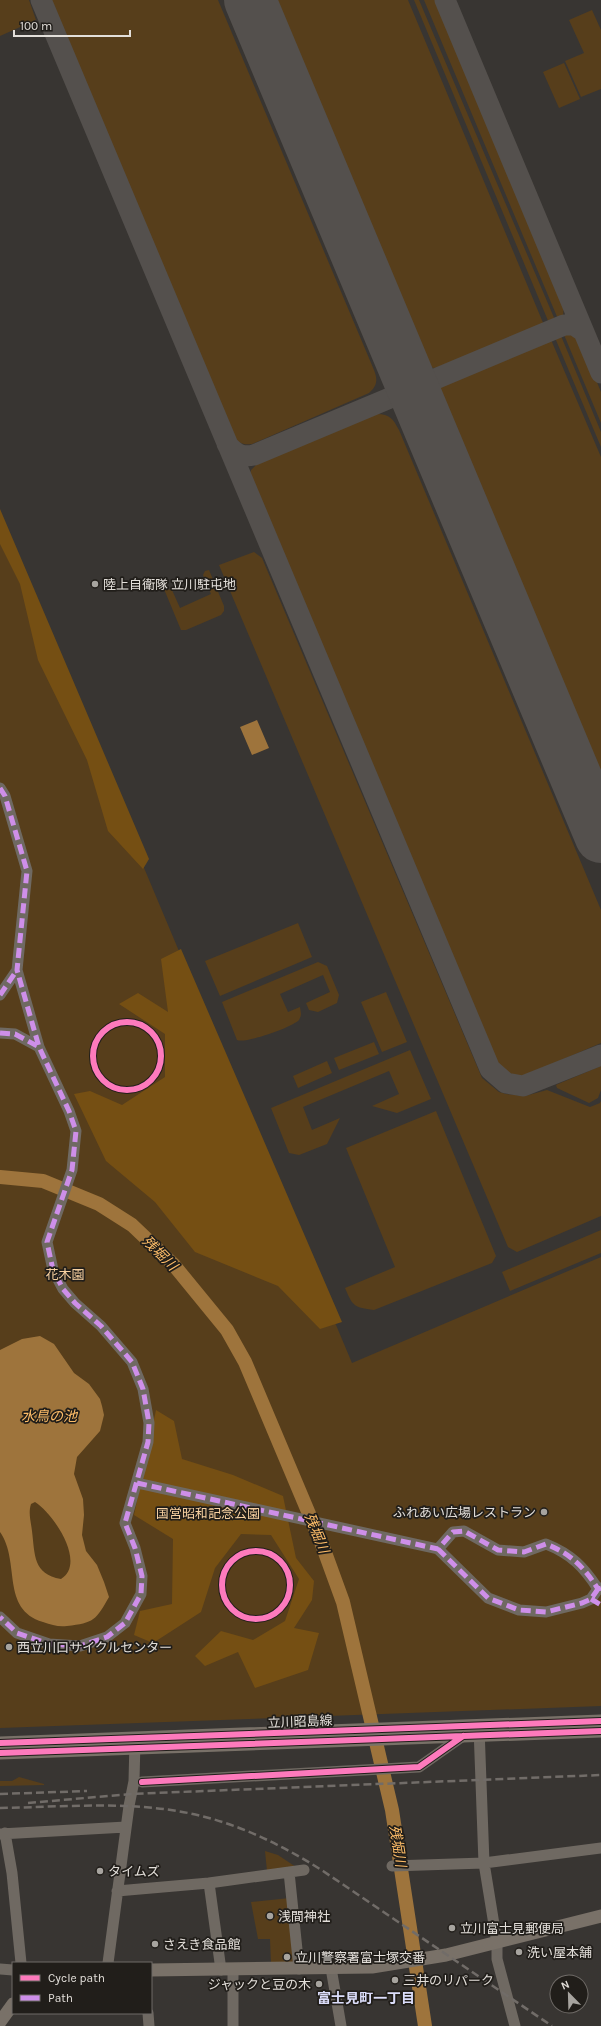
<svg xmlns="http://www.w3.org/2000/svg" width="601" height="2026" viewBox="0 0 601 2026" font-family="Karla,'Noto Sans JP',sans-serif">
	<rect width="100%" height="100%" fill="#383532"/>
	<path fill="#573e1b" d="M0,0H29L36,20L0,36Z
		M50,0H218L374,370C378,380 377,386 369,393L252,444C242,445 239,443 233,436Z
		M275,0H408L544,325L445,367L433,368L428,363Z
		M414,0H419L555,320L549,323Z
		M424,0H436L564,305L563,316L558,319Z
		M592,10L601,30V89L581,97L565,61L584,53L569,20Z
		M470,35L482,65L476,68L463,37Z
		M564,63L580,99L559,108L543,72Z
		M486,72L498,102L492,105L479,75Z
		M501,108L513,138L507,141L495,111Z
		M516,145L528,174L522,177L510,147Z
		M532,182L542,207L536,209L526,184Z
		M566,328L574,331L577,334L601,392V423L562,330Z
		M559,331L601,432V447L553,333Z
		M549,335L601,457V775L440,392L439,386L447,379Z
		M377,414C390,414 393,419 399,430L601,910V1043L524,1076C510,1077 502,1072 495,1060L250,477L251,470L257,464Z
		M0,525L352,1363L601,1257V1706L0,1728Z
		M254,552L262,558L482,1078L499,1092L506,1094L525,1096L547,1090L590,1107L600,1103L601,1101V1216L517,1252L508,1247L219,565Z
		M209,570L224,606V611L221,615L186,630H181L164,589L172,590L180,608L211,594L203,575L205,571Z
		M298,923L312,957L220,996L205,961Z
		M318,962L327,966L339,995L337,1003L318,1012L309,1010L306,1003L330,992L323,975L280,994L288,1012L300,1007L301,1014C301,1016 300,1018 299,1020C293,1027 245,1044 237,1040L222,1002Z
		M386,992L407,1042L382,1052L361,1002Z
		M374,1042L379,1054L339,1070L334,1058Z
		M410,1050L431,1099L397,1113L372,1106L399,1094L389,1071L303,1107L312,1130L340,1118L327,1144L299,1155L289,1153L271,1108Z
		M327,1061L332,1073L298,1088L293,1076Z
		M601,1066V1090L598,1098L589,1103L557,1088L556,1085L558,1084Z
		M436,1111L496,1256L492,1263L374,1310C354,1307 353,1307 345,1288L395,1267L346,1148Z
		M601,1230V1253L510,1291L502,1272Z
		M19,1777L44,1784V1785L0,1786V1781H12Z
		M265,1851L278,1855L296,1867L267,1871Z
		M290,1898L294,1963L271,1964L270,1939H258L251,1902Z"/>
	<path fill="#754f13" d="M0,509L149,859L143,869L108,831L87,760L38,660L20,584L0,544Z
		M181,949L342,1322L320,1329L278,1286L195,1252L155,1202L106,1161L74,1094L90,1091L122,1105L165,1077V1034L119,1004L138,993L168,1012L161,959Z
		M156,1410L174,1421L182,1459L233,1475L283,1496L296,1558L314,1581L312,1600L294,1628L319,1633L308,1670L255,1688L238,1652L205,1666L195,1656L221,1631L253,1640L285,1621L299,1579L271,1535L241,1534L215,1568L201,1612L153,1643L134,1635L140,1611L172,1604L173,1539L134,1515Z"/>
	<path fill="#9e743c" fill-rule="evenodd" d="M257,720L269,748L252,755L240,727Z
		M40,1336L54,1344L74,1373L89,1384L100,1399L102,1406L104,1415L100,1431L77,1457L74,1474L83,1499L84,1515L82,1535L86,1551L97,1565L104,1582L109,1597C96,1620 94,1623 67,1626C58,1627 52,1625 43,1622C0,1609 21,1562 0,1532V1350L22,1339ZM35,1502C53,1513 87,1563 61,1579C33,1574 35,1555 32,1531C31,1522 28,1513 31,1504Z"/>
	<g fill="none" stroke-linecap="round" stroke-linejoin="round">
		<path stroke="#9e743c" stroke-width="14" d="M0,1177L43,1181L99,1204L132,1225L173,1264L227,1330L245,1362L323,1547L343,1602L392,1810L425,2026"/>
		<path stroke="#54504d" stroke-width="21" d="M41,0L490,1069L506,1083L523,1086L601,1055
			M445,0L601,373
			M227,444C234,453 242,458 254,455L564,325H574L584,332
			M593,818L601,814"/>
		<path stroke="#54504d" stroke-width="52" d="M250,0L601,837"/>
		<path stroke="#6f6962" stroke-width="11" d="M0,788L5,796L27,871L17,970L39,1047L69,1111L76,1131L72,1170L47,1242L53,1270L63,1289L75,1303L101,1326L132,1362L143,1389L149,1423L148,1442L125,1523L135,1548L142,1576L141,1594L125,1623L107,1637L80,1646L49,1644L17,1633L0,1617
			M0,995L17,970
			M0,1033L15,1034L39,1047
			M137,1483L438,1549L453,1532L464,1531L498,1550L524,1552L546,1544C571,1554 584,1567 598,1589L601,1588
			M438,1549L488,1598L519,1610L546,1612L582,1603L591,1599L598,1589
			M479,1728L484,1863L497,1943V1959L515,2026
			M142,1782L419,1767L463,1736
			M5,1833L12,1873L21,1963
			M0,1834L126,1827
			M392,1866L484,1863L601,1848
			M289,1872L299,1969
			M209,1883L221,1970
			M117,1891L209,1883L304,1870
			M108,1963L129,1806L134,1781L135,1741
			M331,1968L341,2026
			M0,1969L13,1970
			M233,1970V2026
			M148,2013L149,2026"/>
		<path stroke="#797168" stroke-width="13" d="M0,1743L601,1721
			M0,1753L601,1731
			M151,1970L372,1967L446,1955L601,1916
			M0,2022L13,2004"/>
		<path stroke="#716c68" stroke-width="2.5" stroke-dasharray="8 4" stroke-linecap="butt" d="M0,1794L87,1791
			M28,1803L131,1794L601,1775
			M0,1808C56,1807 115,1802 171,1810C226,1818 276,1841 323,1871L552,2026"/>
		<path stroke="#ce8fe9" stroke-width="5" stroke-dasharray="10 5" stroke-linecap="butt" d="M0,788L5,796L27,871L17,970L39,1047L69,1111L76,1131L72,1170L47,1242L53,1270L63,1289L75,1303L101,1326L132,1362L143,1389L149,1423L148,1442L125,1523L135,1548L142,1576L141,1594L125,1623L107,1637L80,1646L49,1644L17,1633L0,1617
			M0,995L17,970
			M0,1033L15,1034L39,1047
			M137,1483L438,1549L453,1532L464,1531L498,1550L524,1552L546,1544C571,1554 584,1567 598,1589L601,1588
			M438,1549L488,1598L519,1610L546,1612L582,1603L591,1599L598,1589
			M591,1599L601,1605"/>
		<g stroke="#211e1a" stroke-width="8">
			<path id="cycleway" d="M93 1056a34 34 0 1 1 68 0a34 34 0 1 1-68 0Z
				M222 1585a34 34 0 1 1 68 0a34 34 0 1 1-68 0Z
				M0,1743L601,1721
				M0,1753L601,1731
				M142,1782L419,1767L463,1736"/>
		</g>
		<use href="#cycleway" stroke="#fd7abc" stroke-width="6"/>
	</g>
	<g fill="#a7a49f" stroke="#211e1a" stroke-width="1.5">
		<circle cx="95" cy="584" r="4"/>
		<circle cx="544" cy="1512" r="4"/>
		<circle cx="9" cy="1647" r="4"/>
		<circle cx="100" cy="1871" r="4"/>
		<circle cx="270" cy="1916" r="4"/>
		<circle cx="452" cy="1928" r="4"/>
		<circle cx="155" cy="1944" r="4"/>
		<circle cx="519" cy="1952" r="4"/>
		<circle cx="287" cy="1957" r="4"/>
		<circle cx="395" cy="1980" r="4"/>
		<circle cx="319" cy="1984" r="4"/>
	</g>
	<g text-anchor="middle" stroke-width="3.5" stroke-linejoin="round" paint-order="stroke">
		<g font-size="13" fill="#e3dfda" stroke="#211e1a" text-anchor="start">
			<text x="103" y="589">陸上自衛隊 立川駐屯地</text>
			<text x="536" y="1517" text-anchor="end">ふれあい広場レストラン</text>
			<text x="17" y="1652">西立川口サイクルセンター</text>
			<text x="108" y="1876">タイムズ</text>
			<text x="278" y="1921">浅間神社</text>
			<text x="460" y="1933">立川富士見郵便局</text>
			<text x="163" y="1949">さえき食品館</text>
			<text x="527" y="1957">洗い屋本舗</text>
			<text x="295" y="1962">立川警察署富士塚交番</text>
			<text x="403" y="1985">三井のリパーク</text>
			<text x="311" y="1989" text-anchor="end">ジャックと豆の木</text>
		</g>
		<g font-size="13" fill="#f8d1a1" stroke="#211e1a">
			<text x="65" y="1279">花木園</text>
			<text x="208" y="1518">国営昭和記念公園</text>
		</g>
		<g font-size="13" fill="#e3dfda" stroke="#211e1a">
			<text transform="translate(300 1721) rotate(-2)" y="5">立川昭島線</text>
		</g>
		<g font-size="14" font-style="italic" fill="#febd68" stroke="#211e1a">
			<text transform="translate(160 1253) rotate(45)" y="5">残堀川</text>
			<text x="49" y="1421">水鳥の池</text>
			<text transform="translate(317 1533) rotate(68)" y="5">残堀川</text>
			<text transform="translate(398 1846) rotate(81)" y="5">残堀川</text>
		</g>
		<g font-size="14" font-weight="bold" fill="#dbddfa" stroke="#211e1a">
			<text x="366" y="2003">富士見町一丁目</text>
		</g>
	</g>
	<rect x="12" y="1962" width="140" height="52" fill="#211e1a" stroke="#6f6b67"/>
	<rect x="20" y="1975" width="20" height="6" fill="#fd7abc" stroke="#6f6b67"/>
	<text x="48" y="1982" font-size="12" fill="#e3dfda">Cycle path</text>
	<rect x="20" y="1995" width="20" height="6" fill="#ce8fe9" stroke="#6f6b67"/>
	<text x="48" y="2002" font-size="12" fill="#e3dfda">Path</text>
	<g transform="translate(569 1994) rotate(337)"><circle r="19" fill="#211e1a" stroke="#6f6b67"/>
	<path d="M0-3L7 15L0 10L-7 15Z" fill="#a7a49f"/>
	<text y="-6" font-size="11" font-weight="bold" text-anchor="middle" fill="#e3dfda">N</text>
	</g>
	<path d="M14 30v6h116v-6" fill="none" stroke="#e3dfda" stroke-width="2"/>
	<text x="20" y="30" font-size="12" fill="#e3dfda" stroke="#211e1a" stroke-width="3" paint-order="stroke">100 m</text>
</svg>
